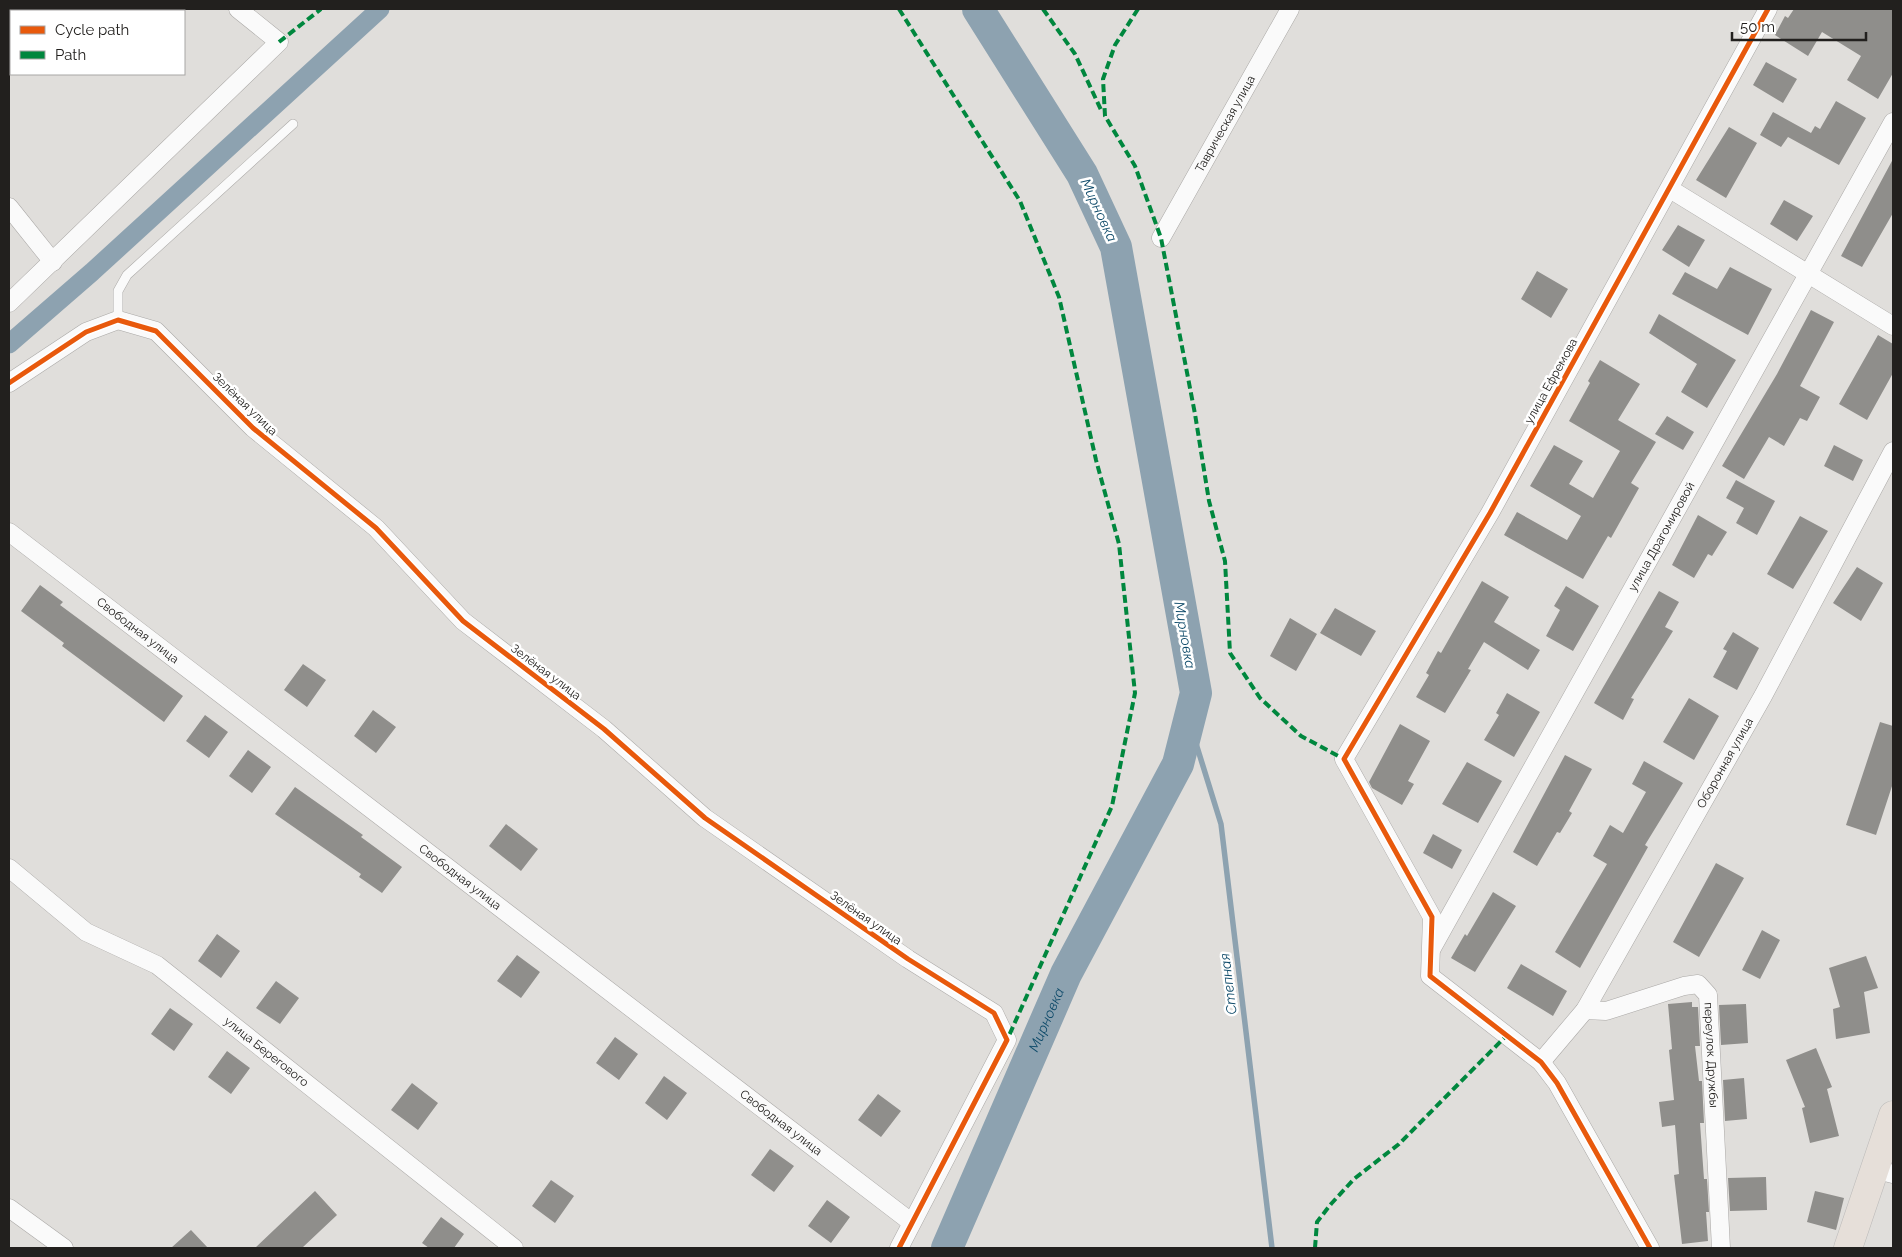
<svg xmlns="http://www.w3.org/2000/svg" width="1902" height="1257" viewBox="0 0 1902 1257" font-family="Raleway,sans-serif">
	<rect width="100%" height="100%" fill="#e0dedb"/>
	<g fill="none" stroke-linecap="round" stroke-linejoin="round">
		<path stroke="#8da2b0" stroke-width="5.5" d="M1189,721L1221,824L1272,1248"/>
		<path stroke="#8da2b0" stroke-width="19" d="M9,344L92,272L380,9"/>
		<path stroke="#8da2b0" stroke-width="32" id="s1" d="M947,1248L1066,974L1178,764L1196,693L1116,247L1082,174L978,9"/>
	</g>
	<path fill="#8f8e8b" d="M1794,9H1893V73L1878,99L1847,80L1861,56L1822,32L1808,56L1775,35L1785,16L1788,18Z
		M1766,62L1797,79L1783,103L1753,85Z
		M1836,101L1866,118L1839,165L1788,137L1781,147L1760,135L1773,112L1811,133L1815,126L1820,129Z
		M1729,127L1757,143L1726,198L1696,180Z
		M1893,159V213L1862,267L1841,256Z
		M1784,200L1813,216L1797,241L1770,224Z
		M1678,225L1705,240L1689,267L1662,250Z
		M1730,267L1772,289L1748,335L1672,294L1685,272L1717,289Z
		M1537,271L1568,289L1551,318L1521,299Z
		M1811,310L1834,322L1800,386L1820,397L1807,421L1800,418L1784,446L1769,437L1744,479L1722,466L1777,374Z
		M1659,314L1736,360L1707,408L1681,392L1697,364L1649,333Z
		M1878,335L1893,344V373L1867,420L1839,404Z
		M1600,360L1640,384L1618,420L1656,442L1631,483L1639,488L1611,538L1608,536L1583,579L1504,535L1517,512L1567,540L1581,516L1530,486L1554,445L1583,461L1569,484L1593,498L1620,451L1569,421L1590,383L1588,381Z
		M1667,416L1694,432L1683,450L1655,434Z
		M1834,445L1863,460L1853,481L1824,466Z
		M1736,480L1775,501L1757,535L1736,523L1744,508L1726,498Z
		M1698,515L1727,532L1712,556L1708,554L1694,578L1672,565Z
		M1800,516L1828,531L1793,589L1767,574Z
		M1857,567L1883,583L1861,621L1833,603Z
		M1482,581L1509,597L1494,622L1540,650L1528,670L1484,642L1468,669L1471,670L1445,713L1416,697L1429,675L1426,673L1438,651L1441,653Z
		M40,585L63,602L60,605L183,696L164,722L62,646L64,643L21,611Z
		M1566,586L1599,606L1573,651L1546,636L1560,610L1554,606Z
		M1659,591L1679,602L1665,627L1673,631L1631,698L1634,699L1623,720L1594,703Z
		M1335,608L1376,631L1361,656L1320,633Z
		M1290,618L1317,634L1296,671L1270,656Z
		M1733,632L1759,648L1737,690L1713,677L1727,651L1723,649Z
		M303,664L326,680L307,707L284,690Z
		M1507,693L1540,712L1514,757L1484,740L1499,715L1496,713Z
		M1689,698L1719,716L1694,760L1663,742Z
		M373,710L396,727L376,753L354,736Z
		M205,715L228,732L209,758L186,741Z
		M1880,722L1893,726V783L1876,835L1846,825Z
		M1400,724L1430,741L1408,781L1414,784L1402,805L1372,788L1369,782Z
		M248,750L271,767L252,793L229,776Z
		M1565,755L1592,769L1569,811L1572,813L1560,833L1557,832L1537,866L1513,852Z
		M1644,761L1683,783L1645,845L1648,847L1580,968L1555,952L1607,864L1593,856L1610,825L1623,833L1646,792L1632,784Z
		M1467,762L1502,781L1478,823L1442,804Z
		M295,787L363,835L361,837L402,867L382,893L359,877L361,874L275,814Z
		M506,824L538,849L521,871L489,846Z
		M1433,834L1462,850L1452,869L1423,853Z
		M1716,863L1744,878L1699,957L1673,942Z
		M1493,892L1516,906L1475,972L1451,958L1465,934L1467,936Z
		M1762,930L1780,940L1760,979L1742,970Z
		M217,934L240,951L221,978L198,961Z
		M517,955L540,972L521,998L497,981Z
		M1866,956L1878,988L1864,992L1870,1033L1836,1039L1833,1009L1840,1007L1829,968Z
		M1521,964L1567,991L1553,1016L1507,988Z
		M276,981L299,998L280,1024L256,1008Z
		M1692,1002V1007H1698L1700,1046H1695L1699,1081H1702L1704,1123H1700L1704,1179H1707L1709,1212H1706L1708,1241L1682,1244L1674,1175L1679,1174L1675,1125L1662,1127L1659,1102L1674,1100L1669,1050L1672,1049L1668,1004Z
		M1746,1004L1748,1043L1721,1045L1719,1005Z
		M170,1008L193,1024L174,1051L151,1034Z
		M615,1037L638,1054L619,1080L596,1063Z
		M1816,1048L1832,1087L1827,1089L1839,1136L1810,1143L1802,1108L1805,1107L1786,1060Z
		M227,1051L250,1068L231,1094L208,1077Z
		M664,1076L687,1093L667,1120L645,1103Z
		M1744,1078L1747,1119L1725,1121L1723,1080Z
		M412,1083L438,1103L418,1130L391,1110Z
		M878,1094L901,1111L881,1137L858,1120Z
		M770,1149L794,1166L774,1192L751,1175Z
		M1766,1177L1767,1210L1730,1211L1728,1178Z
		M551,1180L574,1196L555,1223L532,1206Z
		M315,1191L337,1215L302,1248H255Z
		M1815,1191L1844,1198L1836,1230L1807,1222Z
		M827,1200L850,1217L831,1243L808,1226Z
		M441,1217L464,1234L454,1248H429L422,1243Z
		M191,1230L208,1248H171Z"/>
	<g fill="none" stroke-linecap="round" stroke-linejoin="round">
		<g stroke="#aaa8a6" stroke-width="10">
			<path id="service" d="M118,320V291L127,275L293,124"/>
		</g>
		<g stroke="#aaa8a6" stroke-width="19">
			<g id="minor">
				<path d="M1670,189L1893,326"/>
				<path d="M9,207L53,262"/>
				<path id="s2" d="M1161,238L1290,9"/>
				<path d="M9,303L279,42L238,9"/>
				<path d="M9,383L86,332L118,320L156,331L253,428L376,528L463,621L604,729L705,818L908,959L994,1013L1007,1040L899,1248"/>
				<path id="s3" d="M9,532L911,1222"/>
				<path id="s4" d="M9,868L86,932L157,965L514,1248"/>
				<path id="s5" d="M1432,948L1893,122"/>
				<path id="s6" d="M1585,1010L1606,1011L1684,986L1698,984L1708,995L1721,1248"/>
				<path id="s7" d="M1541,1062L1585,1010L1763,696L1893,451"/>
				<path d="M1874,1169L1893,1174"/>
				<path d="M9,1208L64,1248"/>
				<path d="M1650,1248L1557,1083L1541,1062L1430,976L1432,917L1344,759L1490,513L1768,9"/>
			</g>
		</g>
		<g stroke="#bbbab9" stroke-width="29">
			<path id="trunk" d="M1848,1248L1893,1115"/>
		</g>
		<use href="#service" stroke="#fafafa" stroke-width="9"/>
		<use href="#minor" stroke="#fafafa" stroke-width="18"/>
		<use href="#trunk" stroke="#e6dfd9" stroke-width="28"/>
		<path stroke="#00873e" stroke-width="4" stroke-dasharray="8 4" stroke-linecap="butt" d="M899,9L1020,201L1059,297L1096,460L1119,544L1135,693L1112,806L1007,1040
			M1043,9L1075,54L1102,112
			M1138,9L1115,45L1103,79L1105,116L1135,166L1161,238L1195,414L1209,501L1225,561L1230,653L1260,698L1301,736L1344,759
			M279,42L321,9
			M1315,1248L1317,1222L1331,1204L1354,1179L1399,1144L1507,1035"/>
		<g stroke="#fff" stroke-width="8">
			<path id="cycleway" d="M9,383L86,332L118,320L156,331L253,428L376,528L463,621L604,729L705,818L908,959L994,1013L1007,1040L899,1248
				M1650,1248L1557,1083L1541,1062L1430,976L1432,917L1344,759L1490,513L1768,9"/>
		</g>
		<use href="#cycleway" stroke="#e8590c" stroke-width="5"/>
	</g>
	<g text-anchor="middle" stroke-width="5" stroke-linejoin="round" paint-order="stroke">
		<g font-size="12" fill="#22201e" stroke="#fff">
			<text dy="4" stroke="none"><textPath href="#s2" startOffset="131">Таврическая улица</textPath></text>
			<text transform="translate(1551 381) rotate(-61)" y="4">улица Ефремова</text>
			<text transform="translate(245 404) rotate(44)" y="4">Зелёная улица</text>
			<text dy="4" stroke="none"><textPath href="#s5" startOffset="471">улица Драгомировой</textPath></text>
			<text dy="4" stroke="none"><textPath href="#s3" startOffset="162">Свободная улица</textPath></text>
			<text transform="translate(546 672) rotate(37)" y="4">Зелёная улица</text>
			<text dy="4" stroke="none"><textPath href="#s7" startOffset="352">Оборонная улица</textPath></text>
			<text dy="4" stroke="none"><textPath href="#s3" startOffset="568">Свободная улица</textPath></text>
			<text transform="translate(866 918) rotate(35)" y="4">Зелёная улица</text>
			<text dy="4" stroke="none"><textPath href="#s4" startOffset="318">улица Берегового</textPath></text>
			<text dy="4" stroke="none"><textPath href="#s6" startOffset="192">переулок Дружбы</textPath></text>
			<text dy="4" stroke="none"><textPath href="#s3" startOffset="972">Свободная улица</textPath></text>
		</g>
		<g font-size="14" font-style="italic" fill="#0f4b6a" stroke="#fff">
			<text transform="translate(1099 210) rotate(65)" y="5">Мирновка</text>
			<text transform="translate(1185 635) rotate(80)" y="5">Мирновка</text>
			<text transform="translate(1228 984) rotate(-97)" y="5">Степная</text>
			<text dy="5" stroke="none"><textPath href="#s1" startOffset="249">Мирновка</textPath></text>
		</g>
	</g>
	<rect width="1902" height="1257" fill="none" stroke="#22201e" stroke-width="20"/>
	<rect x="10" y="10" width="175" height="65" fill="#ffffff" stroke="#a7a6a5"/>
	<rect x="20" y="26" width="25" height="8" fill="#e8590c" stroke="#a7a6a5"/>
	<text x="55" y="35" font-size="15" fill="#22201e">Cycle path</text>
	<rect x="20" y="51" width="25" height="8" fill="#00873e" stroke="#a7a6a5"/>
	<text x="55" y="60" font-size="15" fill="#22201e">Path</text>
	<path d="M1732 32v8h134v-8" fill="none" stroke="#22201e" stroke-width="2.5"/>
	<text x="1740" y="32" font-size="15" fill="#22201e" stroke="#ffffff" stroke-width="4" paint-order="stroke">50 m</text>
</svg>
